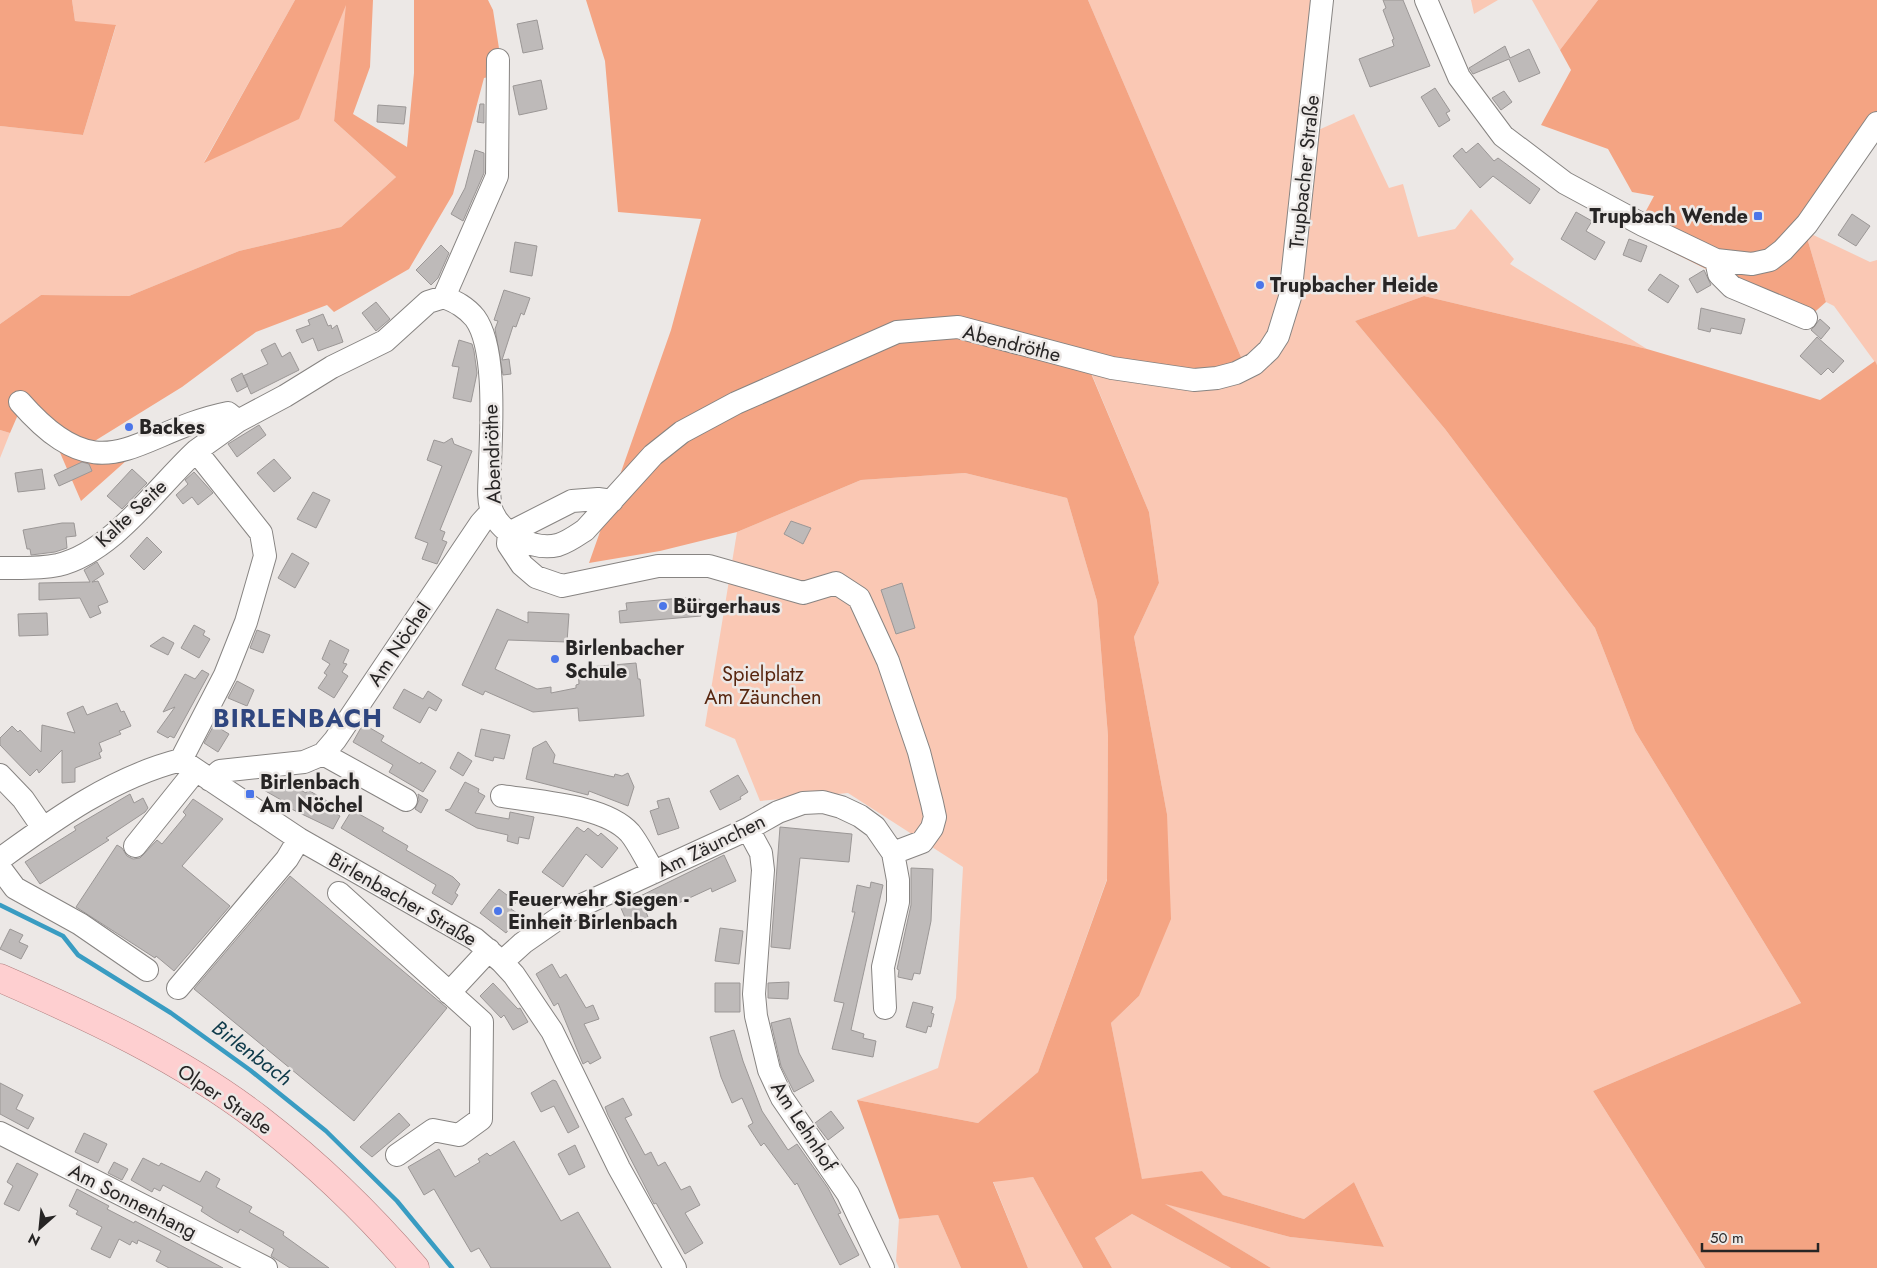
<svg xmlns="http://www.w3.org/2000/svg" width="1877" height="1268" viewBox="0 0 1877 1268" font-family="Jost,sans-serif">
	<rect width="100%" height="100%" fill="#ece8e6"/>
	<path fill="#fac8b4" d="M72,0H295L204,162L347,3L334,121L396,177L341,227L239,251L129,296L41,295L0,324V126L83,135L116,26L75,21Z
		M1088,0H1322L1314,132L1354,114L1389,188L1403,184L1418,237L1455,229L1471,209L1514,259L1510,264L1647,349L1424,296L1355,321L1445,429L1595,628L1635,731L1801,1003L1593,1091L1705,1268H1271L1163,1203L1290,1237L1384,1247L1354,1182L1304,1219L1223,1195L1202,1171L1142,1180L1111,1023L1139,996L1167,814L1134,637L1159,583L1149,512L1090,370L1250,378Z
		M1471,0H1498L1474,14Z
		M1532,0H1598L1560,50Z
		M1805,231L1870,262L1877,260V365L1834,306L1826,302Z
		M0,430L10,433L0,458Z
		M965,473L1067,498L1097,601L1108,736L1107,879L1038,1072L978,1123L857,1100L938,1068L956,998L963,867L848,793L760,801L735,739L705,726L737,532L861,480Z
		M1033,1177L1083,1268H1028L993,1181Z
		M1132,1214L1231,1268H1112L1095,1238Z
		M938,1215L961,1268H899L896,1261L899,1219Z"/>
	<path fill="#f4a483" d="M0,0H72L75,21L116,25L83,135L0,126Z
		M295,0H373L370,67L353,114L407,147L414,73V0H488L493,10L503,74L484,78L453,194L409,269L334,312L327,305L256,332L182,387L93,442L136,452L81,501L58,448L20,410L10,433L0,430V324L41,295L129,296L239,251L341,227L396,177L334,121L346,5L299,119L204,163Z
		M586,0H1088L1250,378L1090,371L1149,512L1159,583L1134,637L1167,814L1171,919L1139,996L1111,1023L1142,1179L1202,1171L1223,1195L1304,1219L1354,1182L1384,1247L1290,1237L1165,1204L1271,1268H1231L1132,1214L1095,1238L1112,1268H1083L1033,1177L993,1182L1028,1268H961L938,1215L899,1219L857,1100L978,1123L1038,1072L1107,880L1108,736L1097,601L1067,498L965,473L861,480L737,532L660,551L589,563L671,330L701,219L618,212L605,61Z
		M1598,0H1877V119L1805,231L1826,302L1800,325L1728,295L1706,269L1634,233L1654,196L1632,192L1608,149L1541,125L1571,70L1560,50Z
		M1424,296L1647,349L1820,400L1875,361L1877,365V1268H1705L1593,1091L1801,1003L1635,731L1595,628L1445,429L1355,321Z"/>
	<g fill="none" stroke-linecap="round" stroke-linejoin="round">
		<path stroke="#399cc2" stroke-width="4.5" d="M0,905L63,936L78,955L171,1013L250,1070L326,1131L397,1201L452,1268"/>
	</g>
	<path fill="#bebab9" stroke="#9b9796" d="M1383,0H1403L1430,66L1370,87L1359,59L1394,46L1392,40L1394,39L1383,10L1386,8Z
		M537,20L543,49L523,53L517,24Z
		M1505,46L1510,58L1529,49L1540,73L1519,82L1509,59L1473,74L1469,68Z
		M541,80L547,109L519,115L513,86Z
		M1435,88L1450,111L1446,113L1450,120L1439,127L1421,97Z
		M1504,91L1512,102L1501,110L1492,98Z
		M480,104H484V123L477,122Z
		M378,105L406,107L404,124L377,122Z
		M1478,143L1494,161L1498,158L1540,189L1530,204L1493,176L1480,188L1453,156L1462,148L1466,153Z
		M475,150L484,153V173L463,221L451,214L465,188Z
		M1576,212L1592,221L1586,231L1605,242L1595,260L1561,239Z
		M1852,214L1870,226L1856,246L1838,235Z
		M1629,239L1647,246L1641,262L1623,255Z
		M515,242L537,246L532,276L510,272Z
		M441,245L449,253L438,278L431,285L416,270Z
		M1704,270L1711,285L1697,293L1689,279Z
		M1660,274L1679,286L1668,303L1648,290Z
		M504,290L530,298L524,315L521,313L516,327L513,326L502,360L509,359L511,374L503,375L495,329L498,321L494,320Z
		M376,302L390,319L376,331L362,313Z
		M1701,308L1745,319L1741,334L1711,328L1710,332L1698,329Z
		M323,314L328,326L331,325L332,329L337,325L343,342L318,351L313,338L302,343L296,330L310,325L308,320Z
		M1820,319L1830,328L1821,339L1811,330Z
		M1817,337L1844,361L1833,373L1828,368L1821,375L1800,356Z
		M459,340L472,344L474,351L477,373L471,402L453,398L459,367L452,366Z
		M275,343L282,357L290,352L299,370L251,394L243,376L268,364L261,350Z
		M242,373L248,386L237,392L231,379Z
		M259,425L266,435L237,457L228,444Z
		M452,438L454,444L472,451L440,530L445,532L442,540L447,542L437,564L422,559L428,543L415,538L442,466L427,460L434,440L444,443Z
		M274,459L291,478L274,492L257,473Z
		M82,462L89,464L92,471L59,486L54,475Z
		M42,469L45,489L18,492L15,473Z
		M132,469L147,483L122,509L107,496Z
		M194,472L213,493L198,505L192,497L183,504L176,495L188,484L185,480Z
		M313,492L330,500L316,528L297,519Z
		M791,521L811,528L803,544L784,534Z
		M62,523H74L76,536L66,537L67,548L55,552L31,555L30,549H27L23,530Z
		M147,537L162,552L144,570L130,556Z
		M292,553L309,563L295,588L278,578Z
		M97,562L104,574L92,582L98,581L108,602L98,606L101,613L90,618L80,598L39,600V583L90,582L84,570Z
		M902,583L915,628L896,634L881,590Z
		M693,597V600L700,599L701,616L620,623L619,611L627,610L626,603Z
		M497,609L528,623V612L569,614L567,642L508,640L495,669L537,689L551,687V693L576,688V685L579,684L578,668L636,663L638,679H640L644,716L579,721L578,708L533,712L485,691L483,695L462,685Z
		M47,613L48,635L19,636L18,614Z
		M194,625L205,631L203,635L210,639L199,658L181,648Z
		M257,630L270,635L263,653L250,648Z
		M163,637L174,643L168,655L150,646Z
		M330,640L349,650L343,663L347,664L342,672L348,676L334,698L318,688L327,675L324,673L330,664L322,659Z
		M202,670L209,674L174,738L170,736L168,738L157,732L175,707L163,712L185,674L195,679Z
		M237,681L254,690L247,706L228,698Z
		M404,689L423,699L428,691L442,700L436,711L429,707L420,723L393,708Z
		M117,703L121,712L124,711L131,726L119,731L121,734L99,743L102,751L99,753L101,758L75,768V782L62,783V750L39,773L37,769L30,776L0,745V738L12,726L18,732L20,730L41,752L42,725L75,733L67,713L83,706L87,715Z
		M237,710L250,716L244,728L232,723Z
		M363,724L384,736L381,741L420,764L421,762L436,771L423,792L389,772L393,765L353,742Z
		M214,725L229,734L218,752L204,743Z
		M481,729L510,735L504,759L494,757L493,761L475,756Z
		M546,741L555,755L553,763L614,777L615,774L622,776L628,773L634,787L628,806L589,791L588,795L526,779L533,748Z
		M458,752L472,761L463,776L450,768Z
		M738,775L748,792L740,797L741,799L720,810L710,791Z
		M268,779H272L289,789L292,785L306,793L308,790L327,801L324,807L340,816L333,829L281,804L283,801L262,789Z
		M465,782L479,789L478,792L485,796L475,813L509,819L510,812L534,817L529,839L519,837L518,844L507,841L508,835L477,828L445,810L450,809Z
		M130,794L134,803L143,798L148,808L145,812L106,838L109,840L40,884L25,862L76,830L74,827Z
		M418,794L428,800L421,813L415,809L419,800Z
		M669,798L679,828L658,835L650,811L659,808L657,801Z
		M193,799L223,819L182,866L230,906L174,971L156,956L155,958L76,907L117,845L122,848L127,856L133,859L140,858L157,840L162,844L186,815L183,812Z
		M352,810L384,828L382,831L408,846L406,850L453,877L460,884L455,893L458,895L452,905L432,893L436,885L341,828Z
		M577,827L584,832L588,828L598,836L601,833L618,848L602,868L586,854L563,887L542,872Z
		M780,827L852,834L849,862L800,858L790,949L771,947Z
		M724,855L736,881L712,892L711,888L672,906L669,901L646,912L650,922L631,931L620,906Z
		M911,868L933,869L931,921L920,974L914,973L912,980L898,977L899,970L897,969L911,905Z
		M290,876L447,1008L354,1121L194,989Z
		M871,882L883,885L851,1030L864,1034L863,1038L876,1041L873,1057L832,1049L844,1003L834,1001L855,912H852L857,885L870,888Z
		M499,889L516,902L511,909L520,915L506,933L480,913Z
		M720,928L743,931L739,964L715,961Z
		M10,929L23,935L19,942L28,946L21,959L0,949Z
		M552,964L560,978L566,974L586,1008L593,1005L599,1019L584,1024L601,1058L590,1064L588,1061L583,1064L558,1003L554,1006L536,974Z
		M789,982L788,999L768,998V983Z
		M493,983L518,1009L520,1008L528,1022L513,1030L504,1015L501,1018L480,996Z
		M715,983H740V1012H715Z
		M913,1002L933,1007L931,1013L934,1014L931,1027L928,1026L926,1033L906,1027Z
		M790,1018L799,1053L814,1081L794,1092L781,1066L771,1023Z
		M734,1030L743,1061L762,1111L788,1150L797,1144L828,1188L841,1213L838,1214L859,1255L840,1265L797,1183L795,1185L764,1143L761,1146L748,1126L753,1123L742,1098L732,1103L721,1077L710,1037Z
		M553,1080L556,1081L579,1127L568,1133L554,1106L541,1112L531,1093Z
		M0,1083L23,1095L16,1109L34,1118L28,1129L0,1114Z
		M623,1098L632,1115L625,1118L645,1155L651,1152L658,1166L665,1162L681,1190L690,1186L700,1205L685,1213L703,1243L685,1254L656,1203L654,1204L608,1115L605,1107Z
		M831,1111L844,1128L828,1140L815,1123Z
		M399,1113L410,1125L372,1157L360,1147Z
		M84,1133L107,1144L98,1163L75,1152Z
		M514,1141L561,1221L578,1212L611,1268H491L479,1248L471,1252L434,1189L424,1195L408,1167L439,1149L455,1177L480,1162L478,1159L487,1153L490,1156Z
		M575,1145L585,1167L569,1175L558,1154Z
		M143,1158L159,1166L161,1163L200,1182L206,1171L220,1179L216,1187L252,1207L249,1212L284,1232L283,1235L329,1268H290L271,1256L274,1249L240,1229L238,1233L215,1220L201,1211L203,1207L163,1185L160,1191L154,1188L152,1192L131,1180Z
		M114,1162L128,1169L122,1180L108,1173Z
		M17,1163L38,1174L19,1211L4,1204L13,1186L7,1182Z
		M77,1189L109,1206L107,1209L134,1223L135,1221L223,1268H169L156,1261L161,1251L138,1240L137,1244L132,1241L130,1245L119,1239L110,1258L91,1249L102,1227L76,1214L78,1211L69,1206Z"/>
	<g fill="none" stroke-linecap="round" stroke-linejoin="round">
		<g stroke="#878482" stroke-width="24">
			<path id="minor" d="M1426,0L1459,77L1503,136L1565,183L1643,225L1716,260L1752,264L1770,260L1783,250L1807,224L1877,123
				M1716,260L1719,274L1732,287L1806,318
				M444,297L497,176L498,60
				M20,402C104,498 134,432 228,413L238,421
				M0,568C19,568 39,569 58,565C113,552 156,488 196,451
				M323,754L406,800
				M181,760L225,675L246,622L265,556L261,533L196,451L238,421L285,396L332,367L385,341L428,302L444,297C456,302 466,307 475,318C497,348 491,429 490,465C490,479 487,498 492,511C501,534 534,551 558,545C568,542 576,536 585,530L653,455L682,432L736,403L897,332L958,327L1112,368L1194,380L1217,378L1236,373L1254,364L1269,350L1278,336L1290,297L1322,0
				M0,775L23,799L43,828
				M210,780L220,771L304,762L323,754L335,740L481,523L492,511
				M502,796C538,802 605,805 630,833C639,844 646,860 654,872
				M748,829L761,853L763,870L754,994L756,1016L769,1070L782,1098L848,1194L883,1268
				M135,846L196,770
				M0,859C55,819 113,777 181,760L299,839L475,939L502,962L514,975L552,1031L619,1168L675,1268
				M0,868L15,888L80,924L147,970
				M339,893L482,1022L481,1119L459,1135L433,1130L397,1155
				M502,962L523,943L569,911L748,829L778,812L803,803L823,802L841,807L860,816L875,827L893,853L922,842L932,828L935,817L932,803L919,752L888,661L859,598L836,583L803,593L709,566H658L562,586L536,577L522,565L508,544L509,533L572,501L598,499L612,501
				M178,988L287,859L299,839
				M449,993L489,950
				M885,1008L883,967L898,902V880L893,853
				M0,1133L266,1268"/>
		</g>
		<g stroke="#b27f7f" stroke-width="29">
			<path id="major" d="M0,978C90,1017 181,1059 259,1119C316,1163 368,1213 415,1268"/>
		</g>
		<use href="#minor" stroke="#fff" stroke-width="22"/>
		<use href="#major" stroke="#fecfd0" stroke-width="28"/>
	</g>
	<g fill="#4b76e9" stroke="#ece8e6" stroke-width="2">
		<rect x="1753" y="211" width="10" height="10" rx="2.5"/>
		<circle cx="1260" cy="285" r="5"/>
		<circle cx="129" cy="427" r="5"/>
		<circle cx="663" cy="606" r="5"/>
		<circle cx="555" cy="659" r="5"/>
		<rect x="245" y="789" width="10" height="10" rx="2.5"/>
		<circle cx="498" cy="911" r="5"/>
	</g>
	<g text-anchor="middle" stroke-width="5" stroke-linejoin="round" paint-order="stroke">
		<g font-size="20" fill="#272525" stroke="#ece8e6">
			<text transform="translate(1304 172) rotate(-84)" y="7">Trupbacher Straße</text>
			<text transform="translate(1012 343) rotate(14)" y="7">Abendröthe</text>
			<text transform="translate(492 454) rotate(-92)" y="7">Abendröthe</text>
			<text transform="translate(131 513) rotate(-43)" y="7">Kalte Seite</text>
			<text transform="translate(399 644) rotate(-56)" y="7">Am Nöchel</text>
			<text transform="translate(711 845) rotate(-26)" y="7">Am Zäunchen</text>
			<text transform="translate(403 899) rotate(30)" y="7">Birlenbacher Straße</text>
			<text transform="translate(225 1099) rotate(34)" y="7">Olper Straße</text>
			<text transform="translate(804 1126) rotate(57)" y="7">Am Lehnhof</text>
			<text transform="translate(133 1201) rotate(27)" y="7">Am Sonnenhang</text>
		</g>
		<g font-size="20" font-weight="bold" fill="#272525" stroke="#ece8e6" text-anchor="start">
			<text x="1748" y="223" text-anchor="end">Trupbach Wende</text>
			<text x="1270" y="292">Trupbacher Heide</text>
			<text x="139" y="434">Backes</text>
			<text x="673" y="613">Bürgerhaus</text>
			<text x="565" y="655">Birlenbacher<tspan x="565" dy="23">Schule</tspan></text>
			<text x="260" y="789">Birlenbach<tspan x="260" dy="23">Am Nöchel</tspan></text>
			<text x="508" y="906">Feuerwehr Siegen -<tspan x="508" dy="23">Einheit Birlenbach</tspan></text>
		</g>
		<g font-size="20" fill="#58260f" stroke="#ece8e6">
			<text x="763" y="681">Spielplatz<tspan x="763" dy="23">Am Zäunchen</tspan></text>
		</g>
		<g font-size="21" font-style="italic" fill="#0d3949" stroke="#ece8e6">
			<text transform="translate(252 1053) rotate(37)" y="7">Birlenbach</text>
		</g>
		<g font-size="25" font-weight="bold" letter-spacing="1" fill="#2f467f" stroke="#ece8e6">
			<text x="298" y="727">BIRLENBACH</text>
		</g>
	</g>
	<g transform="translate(40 1228) rotate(207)" stroke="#ece8e6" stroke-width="4" paint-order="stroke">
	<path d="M0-4L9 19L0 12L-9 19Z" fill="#272525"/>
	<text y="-8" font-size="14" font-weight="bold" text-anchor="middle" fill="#272525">N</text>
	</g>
	<path d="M1702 1243v8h116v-8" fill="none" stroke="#272525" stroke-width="2.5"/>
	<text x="1710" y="1243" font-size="15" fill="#272525" stroke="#ece8e6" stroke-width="4" paint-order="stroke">50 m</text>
</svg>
